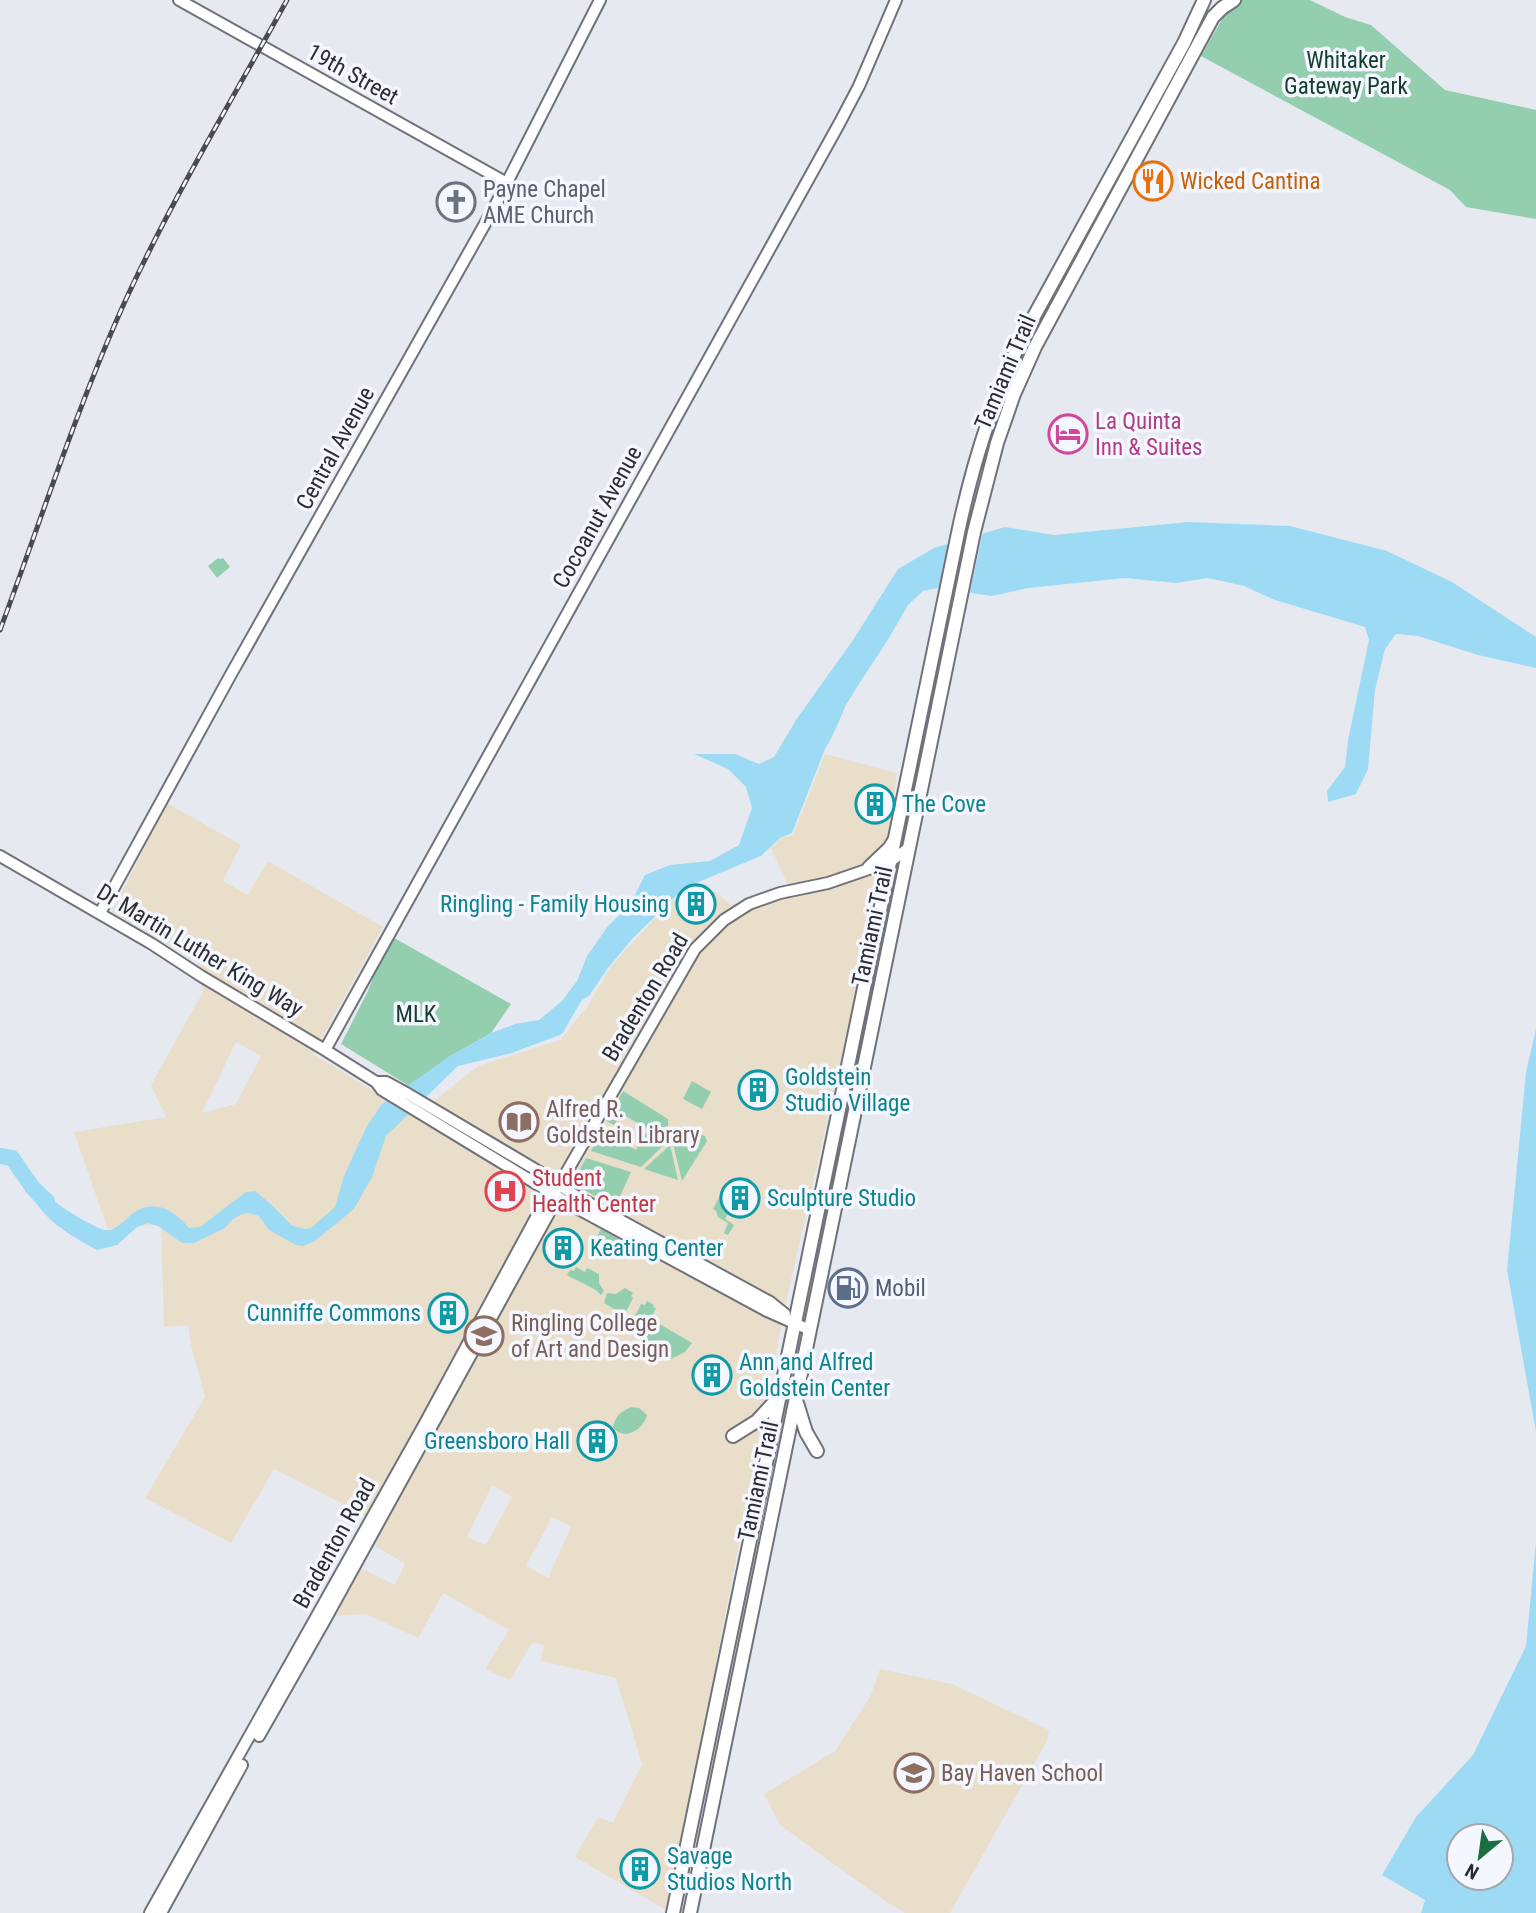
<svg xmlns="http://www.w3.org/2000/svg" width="1536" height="1913" viewBox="0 0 1536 1913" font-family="'Roboto Condensed',sans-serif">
	<rect width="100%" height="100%" fill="#e7e9f1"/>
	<path fill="#e9deca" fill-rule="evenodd" d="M825,754L897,773L884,869L784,1311L668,1911L575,1857L598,1817L613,1823L642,1764L616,1678L541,1661L544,1645L532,1643L510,1680L485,1669L509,1630L443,1593L418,1638L366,1614L336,1616L360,1568L395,1585L405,1564L374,1545L363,1514L274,1469L231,1543L145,1498L205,1397L191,1345L188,1325L164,1327L161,1224L108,1230L74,1132L166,1117L151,1085L203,992L197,962L112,912L167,803L241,845L223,881L248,895L268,861L383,927L313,1054L379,1094L434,1101L478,1066L560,1040L587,1007L611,966L660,913L686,889L704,883L731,905L788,885L771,848L781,838L793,835ZM236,1042L261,1056L236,1104L202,1113ZM492,1485L512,1497L486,1545L467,1537ZM552,1517L571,1527L548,1578L526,1566Z
		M880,1669L952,1684L1049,1730L1047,1741L950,1913H905L888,1903L780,1825L764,1794L835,1751L870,1697Z"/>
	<path fill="#93ceaf" d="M1233,0H1310L1345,17L1371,25L1445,90L1536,110V219L1466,207L1450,190L1201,56Z
		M218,558L220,559L223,558L230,567L217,578L208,566Z
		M389,935L511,1004L491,1033L447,1058L414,1089L341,1044L368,991Z
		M692,1081L711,1092L702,1109L683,1099Z
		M623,1091L668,1119V1127L672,1132L667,1142L641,1167L591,1151L601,1131L636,1150L648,1129L622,1114L614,1125L606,1121Z
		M690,1129L705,1136L707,1141L682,1181L673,1143L676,1137L686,1133Z
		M670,1145L678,1180L644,1169Z
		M586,1158L631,1172L618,1201L631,1210L629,1215L577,1186V1174Z
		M720,1196L734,1203L725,1219L734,1225L728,1235L724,1233L728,1223L718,1217L716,1211L713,1209Z
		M601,1229L621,1240L620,1244L623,1245L618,1255L594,1242Z
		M576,1267L585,1272L587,1268L599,1274V1283L604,1291L601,1295C595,1287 576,1281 567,1275L570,1270L574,1271Z
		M625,1288L633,1293L631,1296L633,1298L626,1312L623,1311L622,1314L604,1303L607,1293L616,1294Z
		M647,1301L654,1305L653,1307L656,1308L651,1319L692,1343L685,1352L669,1360L644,1338L640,1331L645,1321L635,1316L641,1304L645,1305Z
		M632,1407L639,1408L647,1415C643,1430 624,1442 613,1427C616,1415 621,1411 632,1407Z"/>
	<path fill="#9ddbf5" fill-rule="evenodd" d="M1188,522L1290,526L1387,551L1452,582L1536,637V668L1478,655L1418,636L1396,634L1385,649L1375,690L1368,769L1356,794L1328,802L1327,791L1345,767L1348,740L1369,640L1365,627L1275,600L1244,586L1208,578L1176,583L1125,578L1028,588L992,596L938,588L923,591L908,605L889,638L857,687L846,705L832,737L825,749L792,833L780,838L761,856L691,885L680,892L633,938L608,968L589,996L582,1000L562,1034L512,1053L458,1066L386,1136L372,1177L354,1209L315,1241L303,1246L296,1245L269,1230L259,1216L249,1213L242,1214L232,1220L225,1228L194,1243H182L158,1226L147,1223L136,1228L117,1245L97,1250C79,1240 58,1229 44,1213C38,1206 32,1198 25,1191L35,1182C38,1186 41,1191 45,1194C55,1203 100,1234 111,1230C119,1227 127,1218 133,1213C155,1198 174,1210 189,1228L200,1227L246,1192L255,1191L273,1206L291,1225L304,1229L311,1228L335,1207L344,1176L354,1154L367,1126L382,1104L447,1058L491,1033L515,1024L539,1020L562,1001L577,981L587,956L608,926L629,906L645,875L670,865L710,861L739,845L752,808L746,787L728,769L694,754H735L759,764L774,757L796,720L853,640L898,569L934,548L1005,527L1054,535Z
		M1536,1029V1432L1507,1270L1526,1072Z
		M1536,1542V1913H1421L1425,1900L1382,1875L1416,1817L1473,1755L1526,1646ZM1459,1836H1501V1878H1459Z"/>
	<path fill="#e7e9f1" d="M983,531L969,597L938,592L949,540Z"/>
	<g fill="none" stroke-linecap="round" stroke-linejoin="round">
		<path stroke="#9ddbf5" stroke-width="16" d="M0,1156L12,1158L33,1188L47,1201"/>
		<g stroke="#707279" stroke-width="14">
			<path id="secondary" d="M179,0L507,183
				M0,856L152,944L201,976L325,1050L376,1082L382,1090L573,1206L767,1311L810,1330
				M868,867L889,847L895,837
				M100,913L230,676L495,206L600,0
				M325,1050L839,124L859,86L896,0
				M376,1082H386L408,1094L543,1174L576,1196L770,1302L785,1314
				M259,1736L325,1620L549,1213L553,1198
				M150,1913L424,1425L540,1210L554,1194L695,949L724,920L749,904L780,893L828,883L863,871L891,861L910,847
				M161,1913L242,1765"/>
		</g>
		<g stroke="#707279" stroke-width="16">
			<path id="primary" d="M797,1403L806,1432L817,1451
				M733,1436L757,1421L778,1398
				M673,1913L958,533C972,466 992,402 1021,340L1184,43L1204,0
				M690,1913L974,532L997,443L1014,394L1035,347L1213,17L1222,8L1234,0"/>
		</g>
		<use href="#secondary" stroke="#fff" stroke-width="10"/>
		<use href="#primary" stroke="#fff" stroke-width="12"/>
		<g stroke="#4a4b4f" stroke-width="5">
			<path id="rail" d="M0,630C40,523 75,413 122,308C170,202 231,102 287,0"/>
		</g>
		<use href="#rail" stroke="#f4f7ff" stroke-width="2.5" stroke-dasharray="8" stroke-linecap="butt"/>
	</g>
	<defs>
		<g id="restaurant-ring" transform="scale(2.0125)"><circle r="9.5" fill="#f4f7ff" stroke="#e8710a" stroke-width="1.5"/><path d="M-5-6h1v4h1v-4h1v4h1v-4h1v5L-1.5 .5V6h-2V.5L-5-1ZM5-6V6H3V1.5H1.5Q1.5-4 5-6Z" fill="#e8710a"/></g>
		<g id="church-ring" transform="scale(2.0125)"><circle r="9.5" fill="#f4f7ff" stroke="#6b7280" stroke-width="1.5"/><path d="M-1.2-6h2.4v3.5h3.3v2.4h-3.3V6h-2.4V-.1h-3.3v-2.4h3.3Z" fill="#6b7280"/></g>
		<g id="hotel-ring" transform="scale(2.0125)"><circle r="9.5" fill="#f4f7ff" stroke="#d1479c" stroke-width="1.5"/><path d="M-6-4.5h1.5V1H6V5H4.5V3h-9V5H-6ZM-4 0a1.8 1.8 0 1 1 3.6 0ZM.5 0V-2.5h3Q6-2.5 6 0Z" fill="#d1479c"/></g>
		<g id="building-ring" transform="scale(2.0125)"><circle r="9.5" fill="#f4f7ff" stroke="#0f9aa8" stroke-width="1.5"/><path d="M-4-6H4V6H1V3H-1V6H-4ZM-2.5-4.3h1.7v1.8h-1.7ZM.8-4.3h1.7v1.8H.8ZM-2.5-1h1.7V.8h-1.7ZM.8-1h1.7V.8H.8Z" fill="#0f9aa8"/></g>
		<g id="library-ring" transform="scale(2.0125)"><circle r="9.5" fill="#f4f7ff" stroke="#8d6e63" stroke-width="1.5"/><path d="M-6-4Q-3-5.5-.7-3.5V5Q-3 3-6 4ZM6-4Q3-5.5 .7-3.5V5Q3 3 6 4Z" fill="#8d6e63"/></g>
		<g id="hospital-ring" transform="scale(2.0125)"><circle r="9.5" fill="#f4f7ff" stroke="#e0444e" stroke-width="1.5"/><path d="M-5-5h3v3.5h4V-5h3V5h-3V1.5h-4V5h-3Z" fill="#e0444e"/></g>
		<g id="fuel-ring" transform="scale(2.0125)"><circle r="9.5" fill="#f4f7ff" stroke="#5c6f8a" stroke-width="1.5"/><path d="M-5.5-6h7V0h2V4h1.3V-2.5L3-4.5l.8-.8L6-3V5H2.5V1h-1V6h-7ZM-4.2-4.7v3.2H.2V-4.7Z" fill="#5c6f8a"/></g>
		<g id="university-ring" transform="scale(2.0125)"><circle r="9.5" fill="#f4f7ff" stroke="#8d6e63" stroke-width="1.5"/><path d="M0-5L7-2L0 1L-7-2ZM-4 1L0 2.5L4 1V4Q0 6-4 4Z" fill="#8d6e63"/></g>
		<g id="school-ring" transform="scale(2.0125)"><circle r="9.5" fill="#f4f7ff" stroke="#8d6e63" stroke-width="1.5"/><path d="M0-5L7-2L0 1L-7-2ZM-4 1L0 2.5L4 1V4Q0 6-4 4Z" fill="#8d6e63"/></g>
	</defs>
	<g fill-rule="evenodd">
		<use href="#restaurant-ring" x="1153" y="181"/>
		<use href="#church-ring" x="456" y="202"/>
		<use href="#hotel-ring" x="1068" y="434"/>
		<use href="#building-ring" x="875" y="804"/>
		<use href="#building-ring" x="696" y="904"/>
		<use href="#building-ring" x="758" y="1090"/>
		<use href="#library-ring" x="519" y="1122"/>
		<use href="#hospital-ring" x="505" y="1191"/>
		<use href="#building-ring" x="740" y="1198"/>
		<use href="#building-ring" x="563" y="1248"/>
		<use href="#fuel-ring" x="848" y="1288"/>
		<use href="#building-ring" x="448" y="1313"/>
		<use href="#university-ring" x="484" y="1336"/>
		<use href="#building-ring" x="712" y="1375"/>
		<use href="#building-ring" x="597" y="1441"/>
		<use href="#school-ring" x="914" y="1773"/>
		<use href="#building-ring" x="640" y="1869"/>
	</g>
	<g text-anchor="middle" stroke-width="7" stroke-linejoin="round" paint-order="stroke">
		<g font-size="23" fill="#123e2b" stroke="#f4f7ff">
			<text x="1346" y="68">Whitaker<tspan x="1346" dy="26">Gateway Park</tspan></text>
			<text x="416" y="1022">MLK</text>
		</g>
		<g font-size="23" fill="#2c2d30" stroke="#f4f7ff">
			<text transform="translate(353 74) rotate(29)" y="8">19th Street</text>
			<text transform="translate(1005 372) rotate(-67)" y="8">Tamiami Trail</text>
			<text transform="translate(335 448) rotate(-61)" y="8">Central Avenue</text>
			<text transform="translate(597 517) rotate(-61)" y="8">Cocoanut Avenue</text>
			<text transform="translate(872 926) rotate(-78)" y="8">Tamiami Trail</text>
			<text transform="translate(200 950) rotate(31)" y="8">Dr Martin Luther King Way</text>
			<text transform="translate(645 997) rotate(-59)" y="8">Bradenton Road</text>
			<text transform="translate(758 1481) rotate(-78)" y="8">Tamiami Trail</text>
			<text transform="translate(334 1543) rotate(-61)" y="8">Bradenton Road</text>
		</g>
		<g font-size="23" fill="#c56008" stroke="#f4f7ff" text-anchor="start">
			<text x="1180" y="189">Wicked Cantina</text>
		</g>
		<g font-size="23" fill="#5b616d" stroke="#f4f7ff" text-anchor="start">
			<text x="483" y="197">Payne Chapel<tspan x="483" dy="26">AME Church</tspan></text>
		</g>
		<g font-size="23" fill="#b23c85" stroke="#f4f7ff" text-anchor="start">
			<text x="1095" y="429">La Quinta<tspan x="1095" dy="26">Inn &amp; Suites</tspan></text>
		</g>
		<g font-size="23" fill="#0d838f" stroke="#f4f7ff" text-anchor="start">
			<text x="902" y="812">The Cove</text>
			<text x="669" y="912" text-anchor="end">Ringling - Family Housing</text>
			<text x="785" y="1085">Goldstein<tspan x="785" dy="26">Studio Village</tspan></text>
			<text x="767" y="1206">Sculpture Studio</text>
			<text x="590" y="1256">Keating Center</text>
			<text x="421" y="1321" text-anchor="end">Cunniffe Commons</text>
			<text x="739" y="1370">Ann and Alfred<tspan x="739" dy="26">Goldstein Center</tspan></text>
			<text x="570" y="1449" text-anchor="end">Greensboro Hall</text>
			<text x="667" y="1864">Savage<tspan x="667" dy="26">Studios North</tspan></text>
		</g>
		<g font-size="23" fill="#785e54" stroke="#f4f7ff" text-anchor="start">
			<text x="546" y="1117">Alfred R.<tspan x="546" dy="26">Goldstein Library</tspan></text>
			<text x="511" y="1331">Ringling College<tspan x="511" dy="26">of Art and Design</tspan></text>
			<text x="941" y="1781">Bay Haven School</text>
		</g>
		<g font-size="23" fill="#be3a42" stroke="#f4f7ff" text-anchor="start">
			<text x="532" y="1186">Student<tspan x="532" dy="26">Health Center</tspan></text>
		</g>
		<g font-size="23" fill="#4e5e75" stroke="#f4f7ff" text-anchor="start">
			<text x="875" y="1296">Mobil</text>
		</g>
	</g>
	<g transform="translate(1480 1857) rotate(209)"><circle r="33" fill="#f4f7ff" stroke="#a4a6ac" stroke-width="2"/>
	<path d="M0-5L12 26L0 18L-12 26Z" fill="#1a6e3f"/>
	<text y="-10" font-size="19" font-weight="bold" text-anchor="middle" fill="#2c2d30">N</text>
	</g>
</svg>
